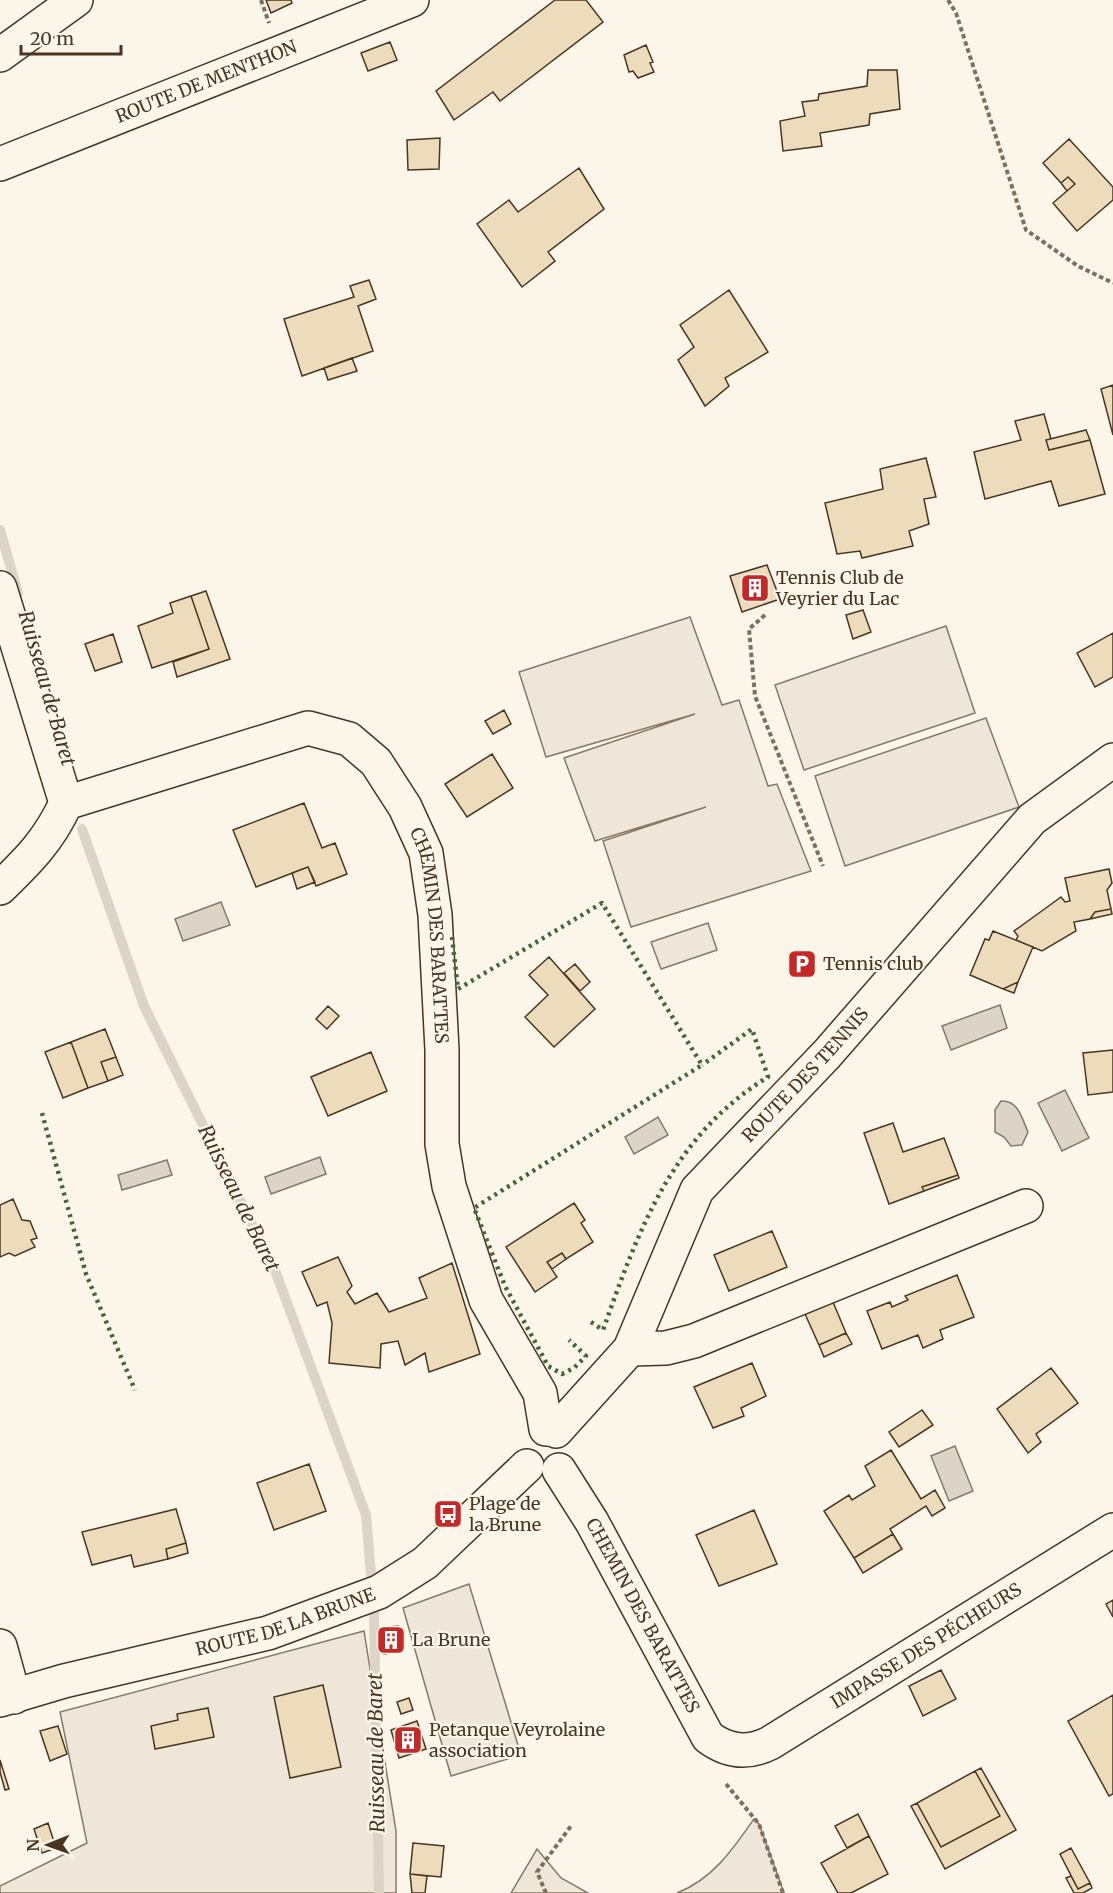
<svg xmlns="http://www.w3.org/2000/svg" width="1113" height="1893" viewBox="0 0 1113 1893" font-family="Merriweather,serif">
	<rect width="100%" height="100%" fill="#fbf6e9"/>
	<path fill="#ede6d9" stroke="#887966" stroke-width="1.5" d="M690,617L722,705L739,700L768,786L777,784L811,871L631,927L603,841L706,807L595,841L564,758L695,714L546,757L519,672Z
		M946,626L975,713L804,770L775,685Z
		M986,718L1019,807L845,866L815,776Z
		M708,923L717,950L661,969L651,942Z
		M469,1584L521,1755L451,1776L403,1608Z
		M364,1631L396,1831V1893H0V1886L87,1843L60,1712Z
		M754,1819L759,1824L784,1893H677C713,1879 733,1849 754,1819Z
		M537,1849L561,1878L588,1893H511Z"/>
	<path fill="#dcd4c6" stroke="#887966" stroke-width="1.5" d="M221,902L230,925L183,941L175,919Z
		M1000,1005L1007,1028L951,1050L942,1026Z
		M1065,1090L1089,1138L1062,1151L1038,1103Z
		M1001,1101C1019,1100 1022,1119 1028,1132L1022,1145L1011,1146L1004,1137L995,1132V1110Z
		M658,1117L668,1135L634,1154L625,1137Z
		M320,1157L326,1174L271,1194L265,1177Z
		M167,1160L172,1175L122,1190L118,1175Z
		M955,1446L973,1491L949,1501L931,1456Z"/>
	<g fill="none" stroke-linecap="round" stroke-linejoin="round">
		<path stroke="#dcd4c6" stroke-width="10" d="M0,530L18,593
			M82,829L144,1006L276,1273L366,1515L371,1575
			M374,1613L379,1893"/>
	</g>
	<path fill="#ecdcbc" stroke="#4a3520" stroke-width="1.5" d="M266,0H291L292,3L271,13Z
		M555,0H586L603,22L500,101L493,92L454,120L436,91Z
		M390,42L397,60L368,71L361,53Z
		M646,45L653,62L650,63L654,72L638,78L633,71L629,72L624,55Z
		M868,70H897L900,109L870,114L869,125L820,133L822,146L783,151L780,121L805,116L802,102L818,100L819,94L867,86Z
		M440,138L439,169L408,170L407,140Z
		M1069,139L1113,187V200L1077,231L1053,203L1075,184L1068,177L1061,183L1043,163Z
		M579,168L604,209L548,252L555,261L522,287L477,224L509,200L518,212Z
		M1068,177L1075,184L1067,191L1061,183Z
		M369,280L376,299L358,306L373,351L302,376L284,319L354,297L350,286Z
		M729,290L768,352L725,378L729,386L705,406L678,360L694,347L680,325Z
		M352,358L357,371L328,380L324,368Z
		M1113,385V435L1101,389Z
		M1044,414L1051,439L1046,440L1049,450L1090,440L1105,494L1059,506L1051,481L985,499L974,452L1021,440L1015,421Z
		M1086,430L1090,440L1049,450L1046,440Z
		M926,458L936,497L924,499L929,524L909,531L913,546L862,558L860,551L837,554L825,503L883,489L880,469Z
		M767,565L780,599L742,612L730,576Z
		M206,591L230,659L177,677L173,662L209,649L191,596Z
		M191,596L209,649L152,668L138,626L173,613L170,603Z
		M863,610L871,632L853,639L846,615Z
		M1113,633V677L1095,687L1077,653Z
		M113,634L122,662L95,671L85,644Z
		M504,710L511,724L493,734L485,721Z
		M492,754L513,788L467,817L445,784Z
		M304,803L322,848L335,843L347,874L316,886L308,867L256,887L233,830Z
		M308,867L315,882L297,889L292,873Z
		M1109,869L1112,883L1107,890L1111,909L1095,912L1090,919L1074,922L1076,931L1042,951L1016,940L1018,936L1014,931L1039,913L1061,897L1065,902L1070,901L1065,878Z
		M1111,909L1112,914L1090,919L1095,912Z
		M993,931L1033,947L1018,982L1003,989L970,975L985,939L989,940Z
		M549,957L595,1009L554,1047L525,1017L548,995L529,975Z
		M575,964L590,982L580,991L564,973Z
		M1018,982L1014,993L1003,989Z
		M328,1006L339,1016L327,1029L316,1019Z
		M105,1029L116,1057L101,1062L108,1081L88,1088L71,1042Z
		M71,1042L88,1088L63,1098L45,1052Z
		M1113,1050V1092L1088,1095L1083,1053Z
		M371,1052L387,1091L328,1116L311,1077Z
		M116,1057L123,1075L108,1081L101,1062Z
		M893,1123L903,1152L944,1138L958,1175L922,1187L924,1191L889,1204L864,1133Z
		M958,1175L959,1178L924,1191L922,1187Z
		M13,1199L22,1220L30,1221L37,1238L31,1240L35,1247L15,1256L9,1253L0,1257V1205Z
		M574,1203L585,1220L581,1223L593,1242L566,1259L562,1253L547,1262L557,1277L535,1292L506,1247Z
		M772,1231L787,1267L729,1291L714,1255Z
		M562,1253L566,1259L552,1269L547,1262Z
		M338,1257L352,1286L347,1292L355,1304L377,1293L389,1312L427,1298L419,1278L452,1263L480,1354L429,1372L425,1353L405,1365L398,1341L381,1344L380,1368L329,1363L332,1323L327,1302L317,1306L302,1272Z
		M957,1275L974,1317L940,1330L943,1339L923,1348L918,1335L882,1349L867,1311L890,1302L892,1307L908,1300L905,1296Z
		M833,1302L846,1333L819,1345L805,1314Z
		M846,1333L852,1344L824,1357L819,1345Z
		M752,1363L766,1396L741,1408L744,1416L713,1428L694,1387Z
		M1051,1368L1078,1403L1036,1434L1041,1442L1028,1453L997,1409Z
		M922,1410L933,1425L899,1447L889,1432Z
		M891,1450L921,1499L935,1490L945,1508L932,1516L926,1506L890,1529L893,1534L854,1558L824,1511L849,1495L852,1500L875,1486L865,1466Z
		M309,1464L326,1511L274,1530L257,1483Z
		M176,1509L186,1543L166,1549L168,1559L134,1567L131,1555L92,1565L82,1532Z
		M754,1510L777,1564L719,1586L696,1535Z
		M893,1534L902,1549L863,1573L854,1558Z
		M186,1543L188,1553L168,1559L166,1549Z
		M1113,1600V1617L1106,1604Z
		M398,1626L400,1652L384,1654L381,1628Z
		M941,1670L956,1699L923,1716L909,1686Z
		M323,1685L341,1767L290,1778L274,1697Z
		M1113,1695V1794L1109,1796L1068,1721Z
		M409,1698L413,1710L401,1714L397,1702Z
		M208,1708L214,1737L155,1749L151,1726L178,1720L177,1714Z
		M417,1721L426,1749L399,1758L391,1730Z
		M58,1726L67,1754L50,1761L40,1731Z
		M0,1760L9,1789L5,1790L0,1772Z
		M981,1768L1016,1830L945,1869L911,1806L917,1803L941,1847L1000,1816L975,1771Z
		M975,1771L1000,1816L941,1847L917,1803Z
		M858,1814L869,1836L847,1848L835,1826Z
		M48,1823L56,1848L42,1853L34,1829Z
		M869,1836L888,1874L851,1893H838L821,1863Z
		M413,1843L444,1846L441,1877L410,1874Z
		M1071,1848L1090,1883L1078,1889L1060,1854Z
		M410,1874L427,1876L425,1893H412Z
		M1071,1876L1078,1889L1090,1883L1092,1888L1083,1893H1074L1066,1878Z"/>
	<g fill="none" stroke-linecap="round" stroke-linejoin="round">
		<g stroke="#4a3520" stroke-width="36">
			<g id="minor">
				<path d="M0,588L66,803"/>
				<path id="s1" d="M0,888C29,860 49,840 66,803L308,728L349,739L376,762L405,807L426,853L435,915L442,1050V1144L449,1186L486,1300L540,1393L546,1429"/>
				<path d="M630,1349L666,1348L694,1341L1026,1206"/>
				<path id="s2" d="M556,1431L630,1349L697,1190L827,1054L1032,819L1113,760"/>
				<path id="s3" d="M559,1470L592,1522L708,1737C728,1752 748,1754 770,1743L1113,1530"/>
				<path d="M0,1646L14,1697"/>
				<path id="s4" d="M0,1700L64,1681L268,1633L379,1592L425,1563L527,1466"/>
			</g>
		</g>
		<g stroke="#4a3520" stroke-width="36">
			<g id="major">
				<path d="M0,55L76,0"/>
				<path id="s5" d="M0,164L412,0"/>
			</g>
		</g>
		<path stroke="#7f6f5c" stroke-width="4" stroke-dasharray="4.5 3" stroke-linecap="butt" d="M261,0L269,23
			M948,0L956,13L1026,230L1078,266L1113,283
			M765,615L749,629L755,696L823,866
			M726,1784L759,1824L783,1893
			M546,1893L537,1872L571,1826"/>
		<use href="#minor" stroke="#fbf6e9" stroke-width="33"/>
		<use href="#major" stroke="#fbf6e9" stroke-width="33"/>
		<path stroke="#436837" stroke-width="4.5" stroke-dasharray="3 4.5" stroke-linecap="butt" d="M452,937L458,989L602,903L702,1065L474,1208L505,1286L548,1366L562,1374L574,1368L586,1356L569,1340
			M42,1113L86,1274L135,1390
			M591,1322L603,1330C639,1229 672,1136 768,1077L752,1029L702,1065"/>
	</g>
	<defs>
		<g id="building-square" transform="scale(1.5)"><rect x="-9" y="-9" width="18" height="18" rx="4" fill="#c62828" stroke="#fbf6e9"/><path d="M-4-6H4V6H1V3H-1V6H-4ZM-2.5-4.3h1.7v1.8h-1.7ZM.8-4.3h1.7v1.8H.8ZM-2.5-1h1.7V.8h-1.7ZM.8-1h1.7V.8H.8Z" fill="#fff"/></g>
		<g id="parking-square" transform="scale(1.5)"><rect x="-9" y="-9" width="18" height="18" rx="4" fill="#c62828" stroke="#fbf6e9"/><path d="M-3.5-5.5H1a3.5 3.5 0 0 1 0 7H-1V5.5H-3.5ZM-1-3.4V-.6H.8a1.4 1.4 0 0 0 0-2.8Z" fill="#fff"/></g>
		<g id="bus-square" transform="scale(1.5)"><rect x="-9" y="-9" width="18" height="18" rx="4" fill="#c62828" stroke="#fbf6e9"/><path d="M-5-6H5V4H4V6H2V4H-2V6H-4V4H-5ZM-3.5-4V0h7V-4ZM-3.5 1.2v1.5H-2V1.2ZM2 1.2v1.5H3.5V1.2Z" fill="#fff"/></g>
	</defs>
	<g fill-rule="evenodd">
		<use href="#building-square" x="755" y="588"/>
		<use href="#parking-square" x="802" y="964"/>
		<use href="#bus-square" x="448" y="1514"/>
		<use href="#building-square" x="391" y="1640"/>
		<use href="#building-square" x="408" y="1740"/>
	</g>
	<g text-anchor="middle" stroke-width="4.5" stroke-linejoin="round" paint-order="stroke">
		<g font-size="18" fill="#4a3520" stroke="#fbf6e9">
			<text dy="6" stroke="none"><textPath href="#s5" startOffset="222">ROUTE DE MENTHON</textPath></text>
			<text dy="6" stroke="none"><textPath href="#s1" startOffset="626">CHEMIN DES BARATTES</textPath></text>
			<text dy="6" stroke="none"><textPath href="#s2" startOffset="441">ROUTE DES TENNIS</textPath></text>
			<text dy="6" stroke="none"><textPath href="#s3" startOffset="168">CHEMIN DES BARATTES</textPath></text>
			<text dy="6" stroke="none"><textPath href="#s4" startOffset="296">ROUTE DE LA BRUNE</textPath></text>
			<text dy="6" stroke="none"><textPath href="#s3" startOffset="556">IMPASSE DES PÉCHEURS</textPath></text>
		</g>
		<g font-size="18" fill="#4a3520" stroke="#fbf6e9" text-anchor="start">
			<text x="776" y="584">Tennis Club de<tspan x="776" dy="21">Veyrier du Lac</tspan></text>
			<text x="823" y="970">Tennis club</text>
			<text x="469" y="1510">Plage de<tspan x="469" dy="21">la Brune</tspan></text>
			<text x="412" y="1646">La Brune</text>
			<text x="429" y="1736">Petanque Veyrolaine<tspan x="429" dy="21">association</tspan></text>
		</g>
		<g font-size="20" font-style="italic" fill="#4a3520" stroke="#fbf6e9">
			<text transform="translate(47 688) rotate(74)" y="7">Ruisseau de Baret</text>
			<text transform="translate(239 1198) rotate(64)" y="7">Ruisseau de Baret</text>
			<text transform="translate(376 1753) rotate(-91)" y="7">Ruisseau de Baret</text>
		</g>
	</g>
	<g transform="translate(48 1845) rotate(269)" stroke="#fbf6e9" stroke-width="4.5" paint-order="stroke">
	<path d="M0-4.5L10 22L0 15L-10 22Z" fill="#4a3520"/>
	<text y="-9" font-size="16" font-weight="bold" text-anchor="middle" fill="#4a3520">N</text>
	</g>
	<path d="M21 45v9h100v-9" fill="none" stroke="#4a3520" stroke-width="3"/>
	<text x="30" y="45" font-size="18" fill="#4a3520" stroke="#fbf6e9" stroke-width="4.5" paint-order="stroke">20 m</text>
</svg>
